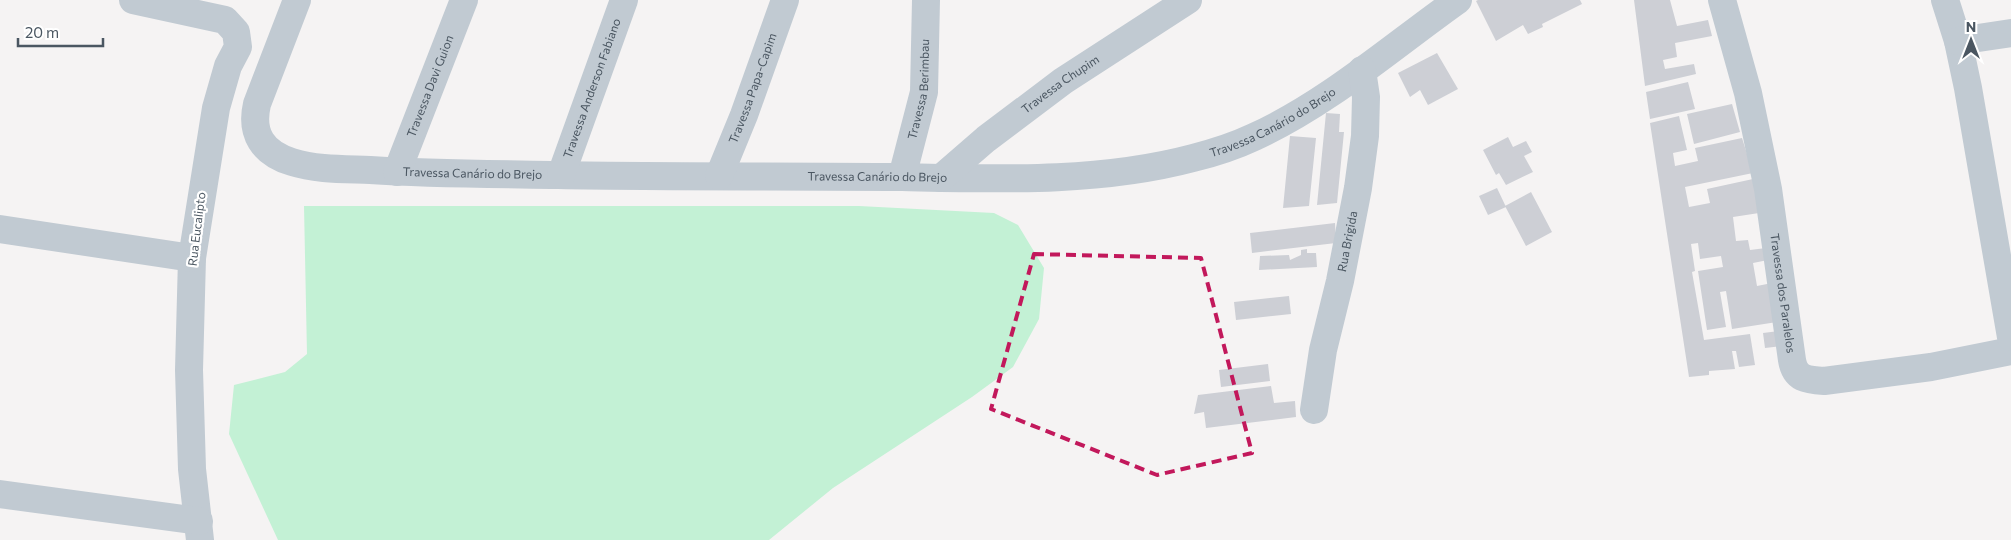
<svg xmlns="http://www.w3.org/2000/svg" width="2011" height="540" viewBox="0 0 2011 540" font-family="Commissioner,sans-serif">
	<rect width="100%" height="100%" fill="#f5f3f3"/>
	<path fill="#c3f1d5" d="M304,206H859L994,213L1018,225L1044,268L1039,319L1013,367L972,397L833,488L769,540H278L229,434L234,385L285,372L307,354Z"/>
	<path fill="#cdcfd5" d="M1478,0H1580L1582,4L1542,24L1543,27L1528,34L1523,25L1496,41L1476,1Z
		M1634,0H1670L1677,26L1708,20L1712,36L1675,43L1677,57L1663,60L1665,69L1694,64L1696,74L1645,86Z
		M1437,53L1458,89L1428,105L1420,90L1410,97L1398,73Z
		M1688,82L1695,109L1650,119L1646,92Z
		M1732,104L1740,132L1694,144L1687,114Z
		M1326,113L1340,114L1339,132H1344L1337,203L1317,205Z
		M1679,116L1687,150L1673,153L1675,166L1698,161L1695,148L1742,138L1753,173L1685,187L1689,207L1710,203L1707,189L1753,179L1759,213L1733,217L1736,241L1748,240L1750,250L1766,248L1768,260L1753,263L1757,286L1772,283L1777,322L1732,329L1726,291L1720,292L1726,327L1707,330L1698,271L1723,267L1721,256L1700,259L1698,243L1691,244L1695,271L1692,272L1704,340L1750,334L1755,365L1739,367L1736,351H1732L1735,369L1709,371V375L1689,377L1650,123Z
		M1290,136L1316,138L1309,206L1283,208Z
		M1508,137L1513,147L1526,141L1532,152L1524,156L1533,172L1506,185L1499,173L1496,175L1483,150Z
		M1497,188L1506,207L1488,215L1479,196Z
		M1531,192L1552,232L1526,246L1505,206Z
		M1335,223L1336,243L1252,253L1250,233Z
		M1307,249V253H1316L1317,267L1259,270L1260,256L1289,255L1290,260L1301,255V250Z
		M1289,296L1291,314L1236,320L1234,302Z
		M1779,331L1781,346L1765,348L1763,333Z
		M1268,364L1270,381L1221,387L1219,370Z
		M1271,386L1274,403L1295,401L1296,417L1206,428L1204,412L1194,414L1198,395Z"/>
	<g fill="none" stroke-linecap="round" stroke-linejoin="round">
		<g stroke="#c1cad2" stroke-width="28">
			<path d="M133,0L225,20L236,32L238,47L228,66L216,108L192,258L189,370L192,469L200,540"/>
			<path id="s1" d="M297,0L257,104C250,134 263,153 292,162C317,170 345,169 370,170C432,174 495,174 558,175C673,177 787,176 902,177C998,179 1099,183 1193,158C1213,153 1235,146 1254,137C1327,104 1393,46 1458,0"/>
			<path id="s2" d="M1722,0L1748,93L1768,189L1792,360C1795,379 1807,380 1824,381L1931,367L2011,351"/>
			<path d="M1945,0L1958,41L1968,88L2011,337"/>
			<path d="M1958,41L2011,33"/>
			<path id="s3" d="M397,172L464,0"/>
			<path id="s4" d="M561,175L624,0"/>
			<path id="s5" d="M719,176L744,115L785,0"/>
			<path id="s6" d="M902,177L924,92L926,0"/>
			<path id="s7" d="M941,178L986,139L1063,81L1188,0"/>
			<path d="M0,229L192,258"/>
			<path id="s8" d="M1314,410L1323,350L1340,281L1358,188L1365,136L1366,97L1362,70"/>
			<path d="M0,494L199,521"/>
		</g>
	</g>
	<path fill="none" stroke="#c2185b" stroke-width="4" stroke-dasharray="10 6" stroke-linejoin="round" d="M1034,254L1201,258L1252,453L1157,475L991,409Z"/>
	<g text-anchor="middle" stroke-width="4.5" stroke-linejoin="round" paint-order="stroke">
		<g font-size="12" fill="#4a5661" stroke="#fff">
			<text dy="4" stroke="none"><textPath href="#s7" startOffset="152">Travessa Chupim</textPath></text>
			<text dy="4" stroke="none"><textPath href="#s3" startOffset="92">Travessa Davi Guion</textPath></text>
			<text dy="4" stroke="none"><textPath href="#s4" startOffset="92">Travessa Anderson Fabiano</textPath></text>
			<text dy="4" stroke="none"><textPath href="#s5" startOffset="94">Travessa Papa-Capim</textPath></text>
			<text dy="4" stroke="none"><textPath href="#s6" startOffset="90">Travessa Berimbau</textPath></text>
			<text dy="4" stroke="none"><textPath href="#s1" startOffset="1179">Travessa Canário do Brejo</textPath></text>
			<text dy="4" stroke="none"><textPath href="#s1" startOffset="369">Travessa Canário do Brejo</textPath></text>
			<text dy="4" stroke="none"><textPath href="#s1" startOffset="774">Travessa Canário do Brejo</textPath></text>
			<text transform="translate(197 229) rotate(-83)" y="4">Rua Eucalipto</text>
			<text dy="4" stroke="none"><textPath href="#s8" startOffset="172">Rua Brigida</textPath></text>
			<text dy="4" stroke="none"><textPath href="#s2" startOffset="300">Travessa dos Paralelos</textPath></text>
		</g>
	</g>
	<g transform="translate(1971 40)" stroke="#ffffff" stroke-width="4" paint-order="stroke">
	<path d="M0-4L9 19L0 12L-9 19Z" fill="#4a5661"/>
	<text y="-8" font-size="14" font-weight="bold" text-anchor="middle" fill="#4a5661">N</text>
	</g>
	<path d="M18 38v8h85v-8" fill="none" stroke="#4a5661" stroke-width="2.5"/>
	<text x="25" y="38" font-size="15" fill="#4a5661" stroke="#ffffff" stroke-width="4" paint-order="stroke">20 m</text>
</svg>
